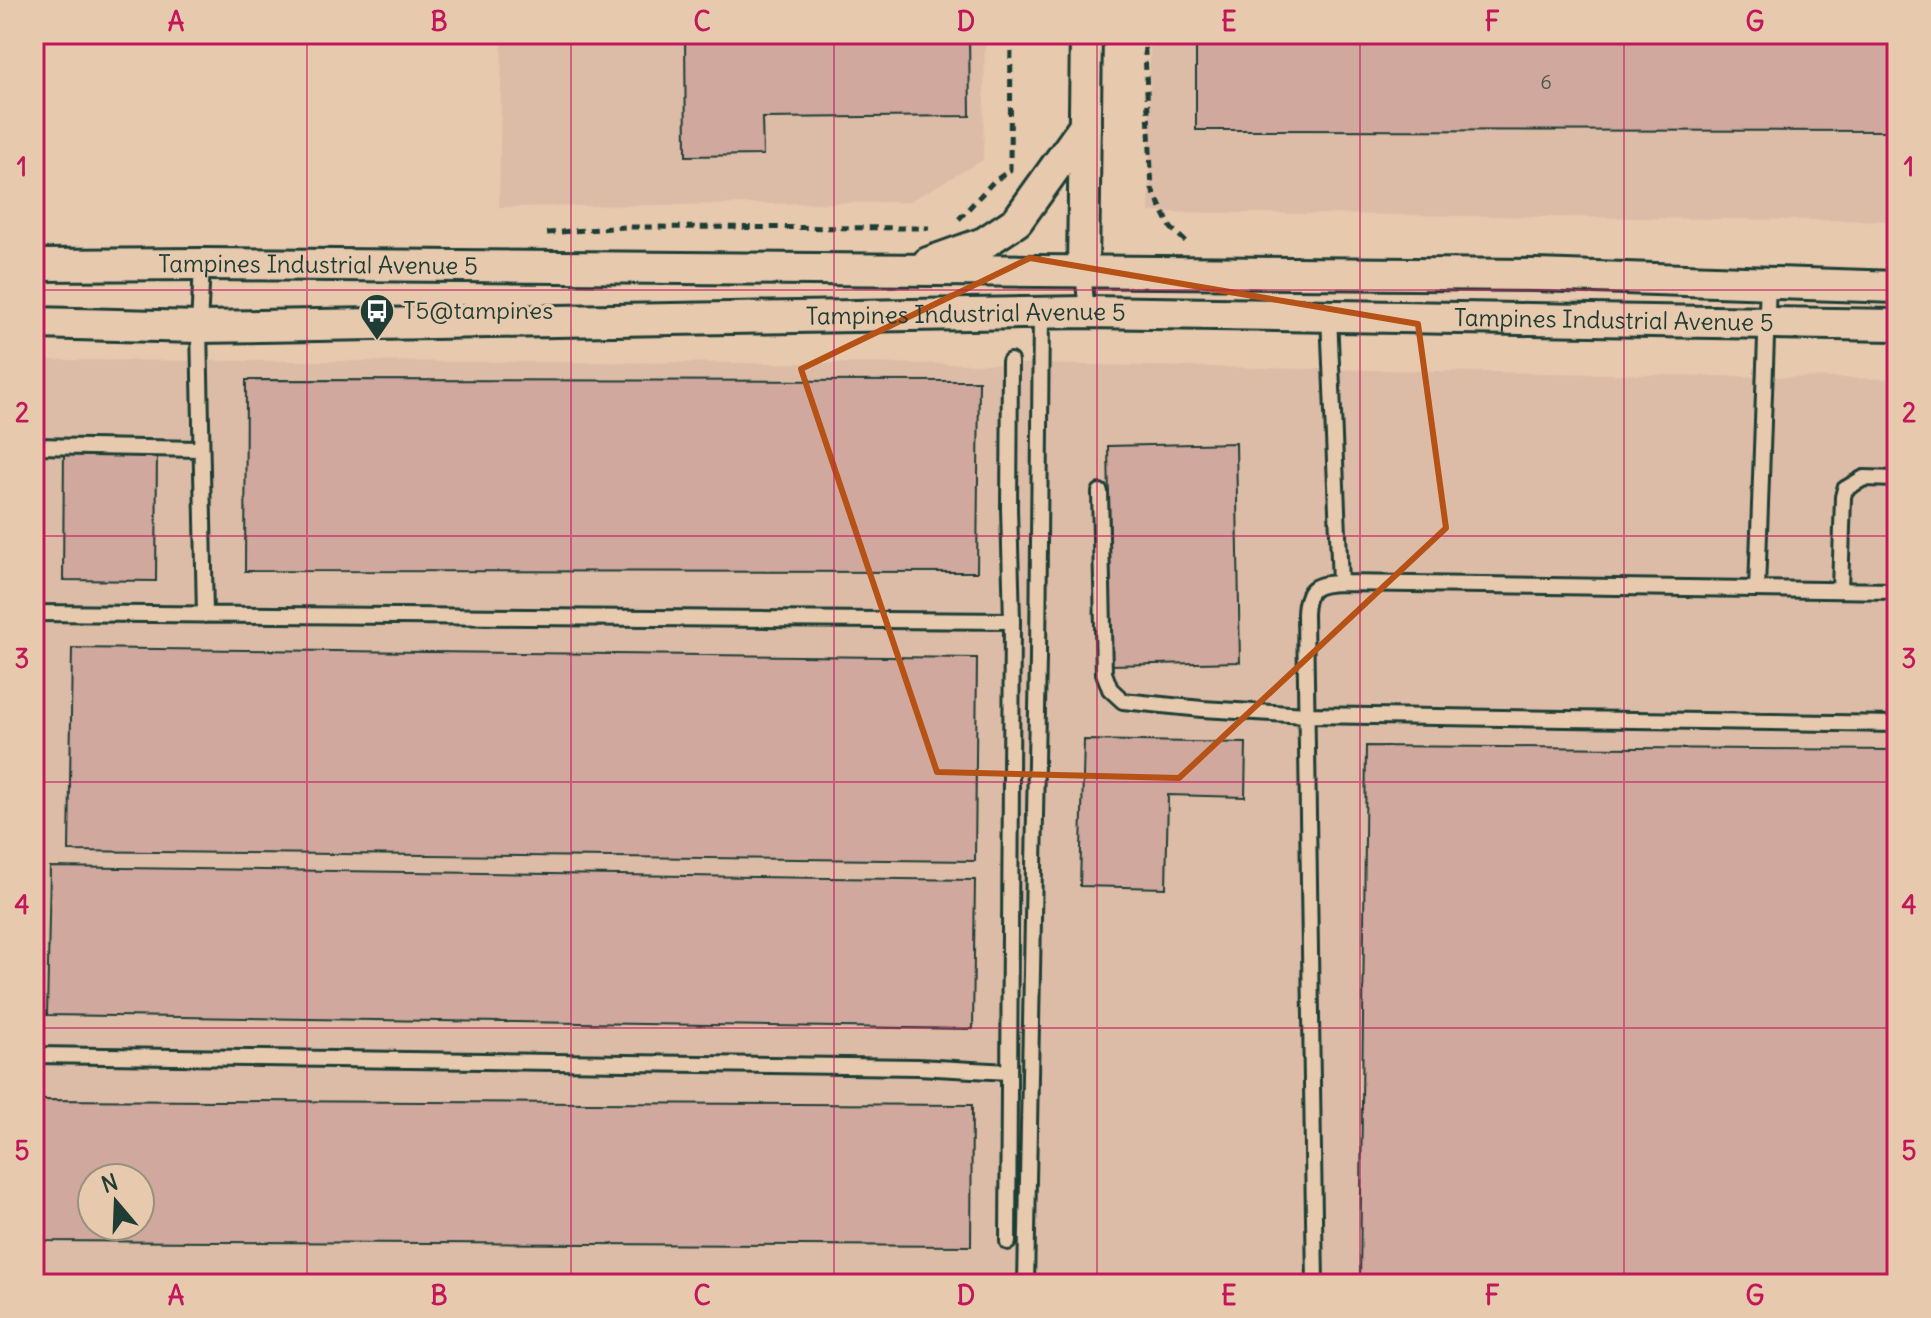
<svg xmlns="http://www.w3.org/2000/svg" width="1931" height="1318" viewBox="0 0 1931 1318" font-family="Delius,sans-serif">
	<rect width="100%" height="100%" fill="#e7c9ae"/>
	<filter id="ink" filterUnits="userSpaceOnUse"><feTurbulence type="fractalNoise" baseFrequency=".0125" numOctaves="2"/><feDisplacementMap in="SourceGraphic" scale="16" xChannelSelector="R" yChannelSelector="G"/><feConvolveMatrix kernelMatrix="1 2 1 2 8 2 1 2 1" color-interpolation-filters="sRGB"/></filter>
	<g filter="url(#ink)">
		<path fill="#dcbca7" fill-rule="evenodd" d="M502,34H985L983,160L908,202L499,207Z
			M1150,34H1897V221L1149,212Z
			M34,360L1028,364L1897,379V1284H34ZM92,1178H140V1226H92Z"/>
		<path fill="#d1a89e" stroke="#1f3d34" stroke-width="2" fill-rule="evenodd" d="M685,34H969L970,116L762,118L763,155L686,156Z
			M1196,34H1897V131L1196,130Z
			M246,380L979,381L977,572L245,571Z
			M1236,443L1240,662L1112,665L1108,446Z
			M64,450L157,451L156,581L63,580Z
			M72,648L977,658L975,861L69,851Z
			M1084,740L1246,743L1245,797L1168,795L1166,888L1080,886Z
			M1366,746L1897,750V1284H1360Z
			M50,867L975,880L973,1029L47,1015Z
			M41,1100L972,1105L971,1246L40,1241ZM92,1178H140V1226H92Z"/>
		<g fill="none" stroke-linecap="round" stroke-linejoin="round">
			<g stroke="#1f3d34" stroke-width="20">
				<path id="lane" d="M202,264L199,327L205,615
					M1083,272L1087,312
					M1329,315L1340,583
					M34,446L201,449
					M1100,492L1104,673L1110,689L1123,701L1202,709L1307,715L1897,724
					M1757,589L1768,282
					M1840,590L1843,497L1845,489L1864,478L1897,479
					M34,613L1012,621
					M34,1055L918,1067L1009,1072
					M1008,1242L1012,621L1009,508L1010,361
					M1026,1284L1038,658L1041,313
					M1315,1284L1305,614C1306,587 1316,584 1340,583L1897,591"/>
			</g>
			<g stroke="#1f3d34" stroke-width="36">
				<g id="street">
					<path d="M928,263L984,243L1017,221L1085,126"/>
					<path id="s1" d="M34,265L202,264L1536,275L1897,287"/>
					<path d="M1083,272L1086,34"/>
					<path id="s2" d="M34,323L199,327L1087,312L1897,325"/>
				</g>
			</g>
			<path stroke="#1f3d34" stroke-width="5" stroke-dasharray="8 6" stroke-linecap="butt" d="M1144,34L1152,189L1171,228L1186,242
				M959,219L993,182L1010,170L1011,34
				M547,233L625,227L929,228"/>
			<use href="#lane" stroke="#e7c9ae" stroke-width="14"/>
			<use href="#street" stroke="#e7c9ae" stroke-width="30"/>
		</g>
	</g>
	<path fill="none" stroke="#b65216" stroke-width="6" stroke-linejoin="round" d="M1030,258L1418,324L1446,528L1179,778L937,772L801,369Z"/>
	<path fill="none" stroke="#c2185b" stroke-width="2" stroke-opacity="0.55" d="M307,34V1284M571,34V1284M834,34V1284M1097,34V1284M1360,34V1284M1624,34V1284M34,290H1897M34,536H1897M34,782H1897M34,1028H1897"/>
	<defs>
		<g id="bus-pin" transform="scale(1.8)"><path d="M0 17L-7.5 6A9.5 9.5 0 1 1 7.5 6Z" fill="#1f3d34" stroke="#e7c9ae"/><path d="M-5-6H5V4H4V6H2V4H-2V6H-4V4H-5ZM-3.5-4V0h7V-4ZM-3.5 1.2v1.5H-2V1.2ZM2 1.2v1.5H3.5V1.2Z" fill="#fff"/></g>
	</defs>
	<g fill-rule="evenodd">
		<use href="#bus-pin" x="377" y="311"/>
	</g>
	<g text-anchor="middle" stroke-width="7" stroke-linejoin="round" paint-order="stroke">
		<g font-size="20" fill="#4c584e">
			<text x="1546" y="89">6</text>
		</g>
		<g font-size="24" fill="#1f3d34" stroke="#e7c9ae">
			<text dy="8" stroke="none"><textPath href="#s1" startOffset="284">Tampines Industrial Avenue 5</textPath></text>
			<text dy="8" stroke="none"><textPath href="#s2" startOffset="932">Tampines Industrial Avenue 5</textPath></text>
			<text dy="8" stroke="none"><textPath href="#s2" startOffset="1580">Tampines Industrial Avenue 5</textPath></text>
		</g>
		<g font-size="24" fill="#1f3d34" stroke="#e7c9ae" text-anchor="start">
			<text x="403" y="319">T5@tampines</text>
		</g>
	</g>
	<rect width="1931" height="1318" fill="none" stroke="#e7c9ae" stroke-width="88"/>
	<g transform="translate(116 1202) rotate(341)"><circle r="38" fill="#e7c9ae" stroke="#97917d" stroke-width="2"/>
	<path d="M0-6L14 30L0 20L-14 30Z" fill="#1f3d34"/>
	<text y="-12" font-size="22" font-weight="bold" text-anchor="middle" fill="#1f3d34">N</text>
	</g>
	<rect x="44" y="44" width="1843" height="1230" fill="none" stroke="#c2185b" stroke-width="3"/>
	<g font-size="26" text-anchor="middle" font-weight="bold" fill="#c2185b">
		<text x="176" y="31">A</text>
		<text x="439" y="31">B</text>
		<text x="702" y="31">C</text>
		<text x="966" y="31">D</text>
		<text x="1229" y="31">E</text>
		<text x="1492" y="31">F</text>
		<text x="1755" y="31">G</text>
		<text x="22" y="176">1</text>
		<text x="1909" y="176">1</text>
		<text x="22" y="422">2</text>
		<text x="1909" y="422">2</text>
		<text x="22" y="668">3</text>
		<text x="1909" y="668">3</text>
		<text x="22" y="914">4</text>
		<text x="1909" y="914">4</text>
		<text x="22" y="1160">5</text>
		<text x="1909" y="1160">5</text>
		<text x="176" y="1305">A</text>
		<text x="439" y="1305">B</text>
		<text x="702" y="1305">C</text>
		<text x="966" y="1305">D</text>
		<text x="1229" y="1305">E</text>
		<text x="1492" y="1305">F</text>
		<text x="1755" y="1305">G</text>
	</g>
</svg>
